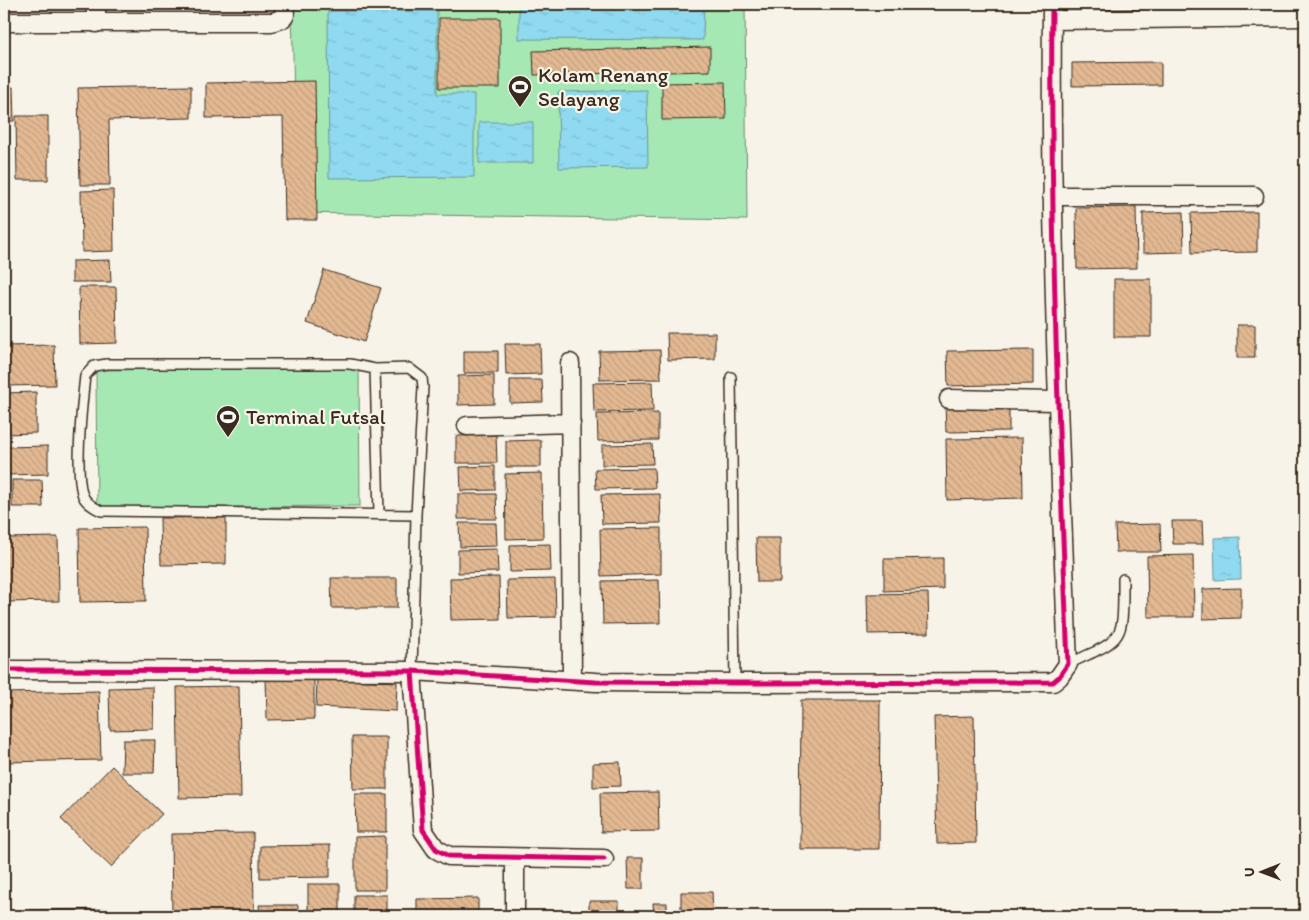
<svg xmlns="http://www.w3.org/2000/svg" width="1309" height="920" viewBox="0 0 1309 920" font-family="Itim,sans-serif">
	<defs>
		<pattern id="water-ripples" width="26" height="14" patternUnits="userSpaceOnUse" patternTransform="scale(1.25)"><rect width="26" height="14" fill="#8fdaf0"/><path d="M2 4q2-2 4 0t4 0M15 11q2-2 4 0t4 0" fill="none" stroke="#7cbbcd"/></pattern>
		<pattern id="building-back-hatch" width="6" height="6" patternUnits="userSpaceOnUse" patternTransform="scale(1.25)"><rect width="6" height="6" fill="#e2b992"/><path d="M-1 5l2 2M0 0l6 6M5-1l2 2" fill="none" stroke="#c39f7d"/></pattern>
	</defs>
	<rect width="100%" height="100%" fill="#f7f3e8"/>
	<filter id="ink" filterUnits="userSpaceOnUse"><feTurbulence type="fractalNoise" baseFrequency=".02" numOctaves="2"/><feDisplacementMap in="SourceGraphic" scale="10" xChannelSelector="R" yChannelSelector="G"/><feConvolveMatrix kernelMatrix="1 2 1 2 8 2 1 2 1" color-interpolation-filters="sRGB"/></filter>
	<g filter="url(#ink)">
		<path fill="#a5e8b3" stroke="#708968" d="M292,4H745L747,220L296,213Z
			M359,367L360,506L97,508L96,370Z"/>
		<path fill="url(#water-ripples)" stroke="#6d949c" d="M519,4H704L703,40L519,39Z
			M328,11H437V94H474V177L329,178Z
			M647,90L648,167L559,168L558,92Z
			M479,122H533V163H479Z
			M1240,537L1241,579L1215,580L1214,538Z"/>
		<path fill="url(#building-back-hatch)" stroke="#3b2a1e" d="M433,4H500V8L433,9Z
			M439,18H500V88H439Z
			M710,47V71L534,75L533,51Z
			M1161,62V85L1072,86V63Z
			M315,81L317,220H285L283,117L206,118V83Z
			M725,82L726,119L662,120V83Z
			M191,86V118L109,120L110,185H80L78,88Z
			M4,87H13L14,121H4Z
			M16,116H48V180H17Z
			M113,190L114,251L82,252L81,191Z
			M1136,207L1137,268L1077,269L1076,208Z
			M1183,212L1184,252L1143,253V213Z
			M1257,212V252L1192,253L1191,213Z
			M110,260L111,282H72V261Z
			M324,270L381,288L364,342L307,323Z
			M1114,279H1151V337H1114Z
			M79,287H116L117,343L80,344Z
			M1237,325H1255V358H1237Z
			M667,333H715V359L668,360Z
			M505,344H540L541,374L506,375Z
			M54,345L55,385L4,386V346Z
			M660,350L661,379L600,380L599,351Z
			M1033,350V384L948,386L947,351Z
			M464,351H498V373H464Z
			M494,375V404L458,405V376Z
			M510,380H542L543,402L510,403Z
			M652,382L653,411L594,412L593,383Z
			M36,392V433L4,434V393Z
			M1009,403V431L946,432L945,404Z
			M658,413V440L598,441L597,414Z
			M496,435L497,463H456V436Z
			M1022,438L1023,498L947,500L946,439Z
			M541,440V467H506V441Z
			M652,444L653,464L602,465V445Z
			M48,446V474L4,475V447Z
			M495,466V490L461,491L460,467Z
			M654,468L655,488L596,489L595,469Z
			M542,473L543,538L506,539L505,474Z
			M12,480H42L43,507H12Z
			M458,494H496L497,519H458Z
			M660,494L661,523L602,524L601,495Z
			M226,517V564L161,565L160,518Z
			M1172,521H1202L1203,544H1173Z
			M459,523H496L497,546L460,547Z
			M1160,524L1161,552H1116L1115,525Z
			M145,527L146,601L80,602L79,528Z
			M661,528V574L601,576L600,529Z
			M58,537L59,601L4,602V538Z
			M756,538H780V582H757Z
			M550,544L551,571L510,572V545Z
			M497,549L498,572L458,573V550Z
			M1193,555L1194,617H1148L1147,556Z
			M943,558V589L884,591V559Z
			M499,577L500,619L451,620L450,578Z
			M331,578H397V608H332Z
			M555,579L556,617L508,618L507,580Z
			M659,580L660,623L603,624L602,581Z
			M1241,588V618L1203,619V589Z
			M928,593L929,633L868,634L867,594Z
			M314,675V719L267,720L266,676Z
			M317,679L397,682L396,711L316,707Z
			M239,686L241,797L179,798L177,687Z
			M153,687L154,729L110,730L109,688Z
			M99,691L101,760L4,762V693Z
			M801,700H880L879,849H800Z
			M974,716L976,843L937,844L934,717Z
			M352,737H387V789H353Z
			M123,740H155L154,773H122Z
			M620,762L621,786L593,787V763Z
			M112,766L162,814L111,867L61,819Z
			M4,787H8V854H4Z
			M658,792L659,831L601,832L600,793Z
			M355,794H387V832H356Z
			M253,833L254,916H172L171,834Z
			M385,836V890H355V837Z
			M330,845V877L260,878V846Z
			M627,858H643V889H628Z
			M308,884H340V916H308Z
			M681,892H712L713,916H681Z
			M354,895H387V916H354Z
			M478,898V916H417V899Z
			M589,901H619V916H589Z
			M653,903H667V916H654Z
			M259,905H298V916H260Z
			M133,909V916H29V910Z"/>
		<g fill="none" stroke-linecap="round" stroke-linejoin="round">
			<g stroke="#3b2a1e" stroke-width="12">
				<path id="lane" d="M375,369L409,368L422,378L423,387L416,515L412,671
					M731,377L735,683
					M379,514L375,369L350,364H107L94,366L85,376C82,403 75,468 82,493C84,502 93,507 101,511L416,515
					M1068,664C1125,638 1123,643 1123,579"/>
			</g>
			<g stroke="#3b2a1e" stroke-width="21">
				<path id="street" d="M96,4V23
					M1052,20L1305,17
					M4,22H272L282,19L285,15L284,4
					M1052,196H1254
					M570,363L572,680
					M949,399L1057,401
					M467,426L571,423
					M4,670L412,671L596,682L735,683L1053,682L1059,677L1068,664C1059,444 1050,224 1052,4
					M412,671L423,830L436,849L449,856L604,859
					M515,916V858"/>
			</g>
			<use href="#lane" stroke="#f7f3e8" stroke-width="9"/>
			<use href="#street" stroke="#f7f3e8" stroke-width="18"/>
			<g stroke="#f7f3e8" stroke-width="8">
				<path id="cycleway" d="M4,670L412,671L596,682L735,683L1053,682L1059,677L1068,664C1059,444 1050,224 1052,4
					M412,671L423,830L436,849L449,856L604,859"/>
			</g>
			<use href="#cycleway" stroke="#d6006c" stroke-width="5"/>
		</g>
	</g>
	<defs>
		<g id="stadium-pin" transform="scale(1.25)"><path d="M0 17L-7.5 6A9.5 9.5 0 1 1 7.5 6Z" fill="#3b2a1e" stroke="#f7f3e8"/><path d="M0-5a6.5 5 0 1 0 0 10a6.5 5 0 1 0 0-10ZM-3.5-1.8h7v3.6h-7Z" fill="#fff"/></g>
	</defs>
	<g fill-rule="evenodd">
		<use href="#stadium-pin" x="520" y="87"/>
		<use href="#stadium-pin" x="228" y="417"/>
	</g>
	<g text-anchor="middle" stroke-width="4.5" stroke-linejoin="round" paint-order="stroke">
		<g font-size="21" fill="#3b2a1e" stroke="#f7f3e8" text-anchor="start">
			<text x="538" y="82">Kolam Renang<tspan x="538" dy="24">Selayang</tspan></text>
			<text x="246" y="424">Terminal Futsal</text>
		</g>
	</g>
	<rect width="1309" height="920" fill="none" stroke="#f7f3e8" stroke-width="20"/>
	<rect x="10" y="10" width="1289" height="900" fill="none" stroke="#3b2a1e" stroke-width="2" filter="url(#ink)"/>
	<g transform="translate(1262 872) rotate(269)" stroke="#f7f3e8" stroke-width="4" paint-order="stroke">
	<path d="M0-4L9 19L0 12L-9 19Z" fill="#3b2a1e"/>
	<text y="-8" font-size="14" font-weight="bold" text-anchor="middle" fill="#3b2a1e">U</text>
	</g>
</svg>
